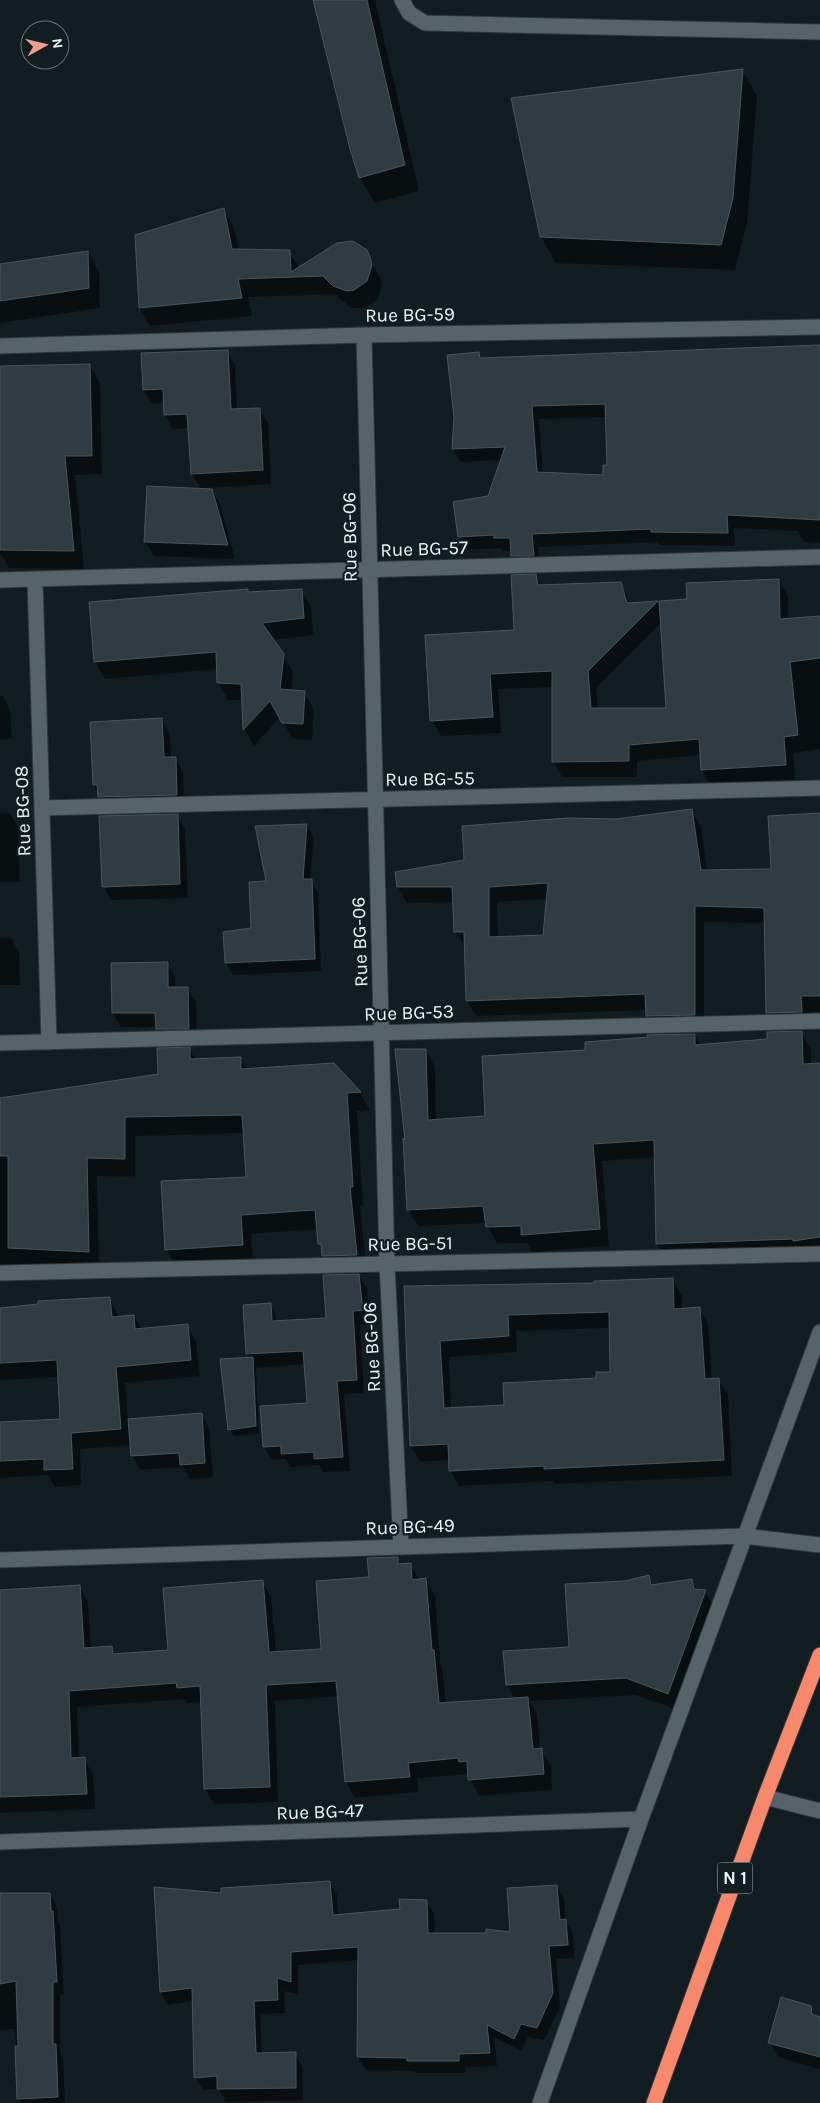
<svg xmlns="http://www.w3.org/2000/svg" width="820" height="2103" viewBox="0 0 820 2103" font-family="Karla,sans-serif">
	<rect width="100%" height="100%" fill="#121d21"/>
	<path fill="#0007" fill-rule="evenodd" d="M314,0H375L419,191L375,203L360,178L351,149Z
		M743,71L757,96L747,224L735,270L556,263L541,237Z
		M224,210L234,228L239,250L289,252L299,268L369,258L380,277L382,285L378,299L365,308H351L335,294L248,297L252,316L150,326L140,308Z
		M88,252L99,272L100,308L0,323V265Z
		M820,347V543L804,542L797,531L734,528L735,546L660,545L658,542L538,547L541,569H519L512,556V551H503L502,548L467,550L459,537L489,497L502,460L461,462L453,449L456,417L478,353L482,359ZM607,417L609,466L605,476L543,474L539,419Z
		M227,351L235,365L237,410L259,409L268,423L271,484L203,488V489L212,490L220,504L235,559L154,556L145,541L201,489L192,474L189,428L173,429L165,415L164,403L152,404L144,390Z
		M90,365L100,384L102,474L75,475L84,569L9,568L0,553V367Z
		M536,576L542,586L620,583L631,604L657,602L661,608L688,600L779,580L788,596V619L820,617V749L793,753L795,781L711,786L702,770L701,755L637,761V777H562L553,761V687L498,689L501,733L441,736L432,721L515,631ZM662,622L667,709H598L596,688Z
		M248,590L250,594L301,590L311,607L313,635L272,640L293,672L291,692H304L314,710L312,740L293,739L280,717L254,746L245,730L243,700H228L218,682V669L105,679L95,662Z
		M2,695L10,710L12,739L0,740V696Z
		M162,720L170,734L171,758H175L183,772L184,809L107,811L94,785Z
		M691,810L701,826L707,871L773,870L820,814V1012H810V1028L777,1029L768,1013L765,923L704,922V1030L657,1032L648,1016L647,1010L476,1016L467,1001L465,947L455,931L454,902L407,903L398,887L465,861L616,820ZM547,899L544,936L498,938L497,902Z
		M10,813L18,827L20,882H0V814Z
		M177,815L185,829L188,898L111,900L103,886Z
		M307,825L314,838L310,880L318,893L321,971L233,975L226,963L252,929L268,882Z
		M0,938H11L19,952L20,985H0Z
		M167,963L175,977V988H187L196,1002L197,1042L165,1043L157,1027H121L113,1013L112,965Z
		M801,1032L811,1049V1065L820,1064V1255L667,1261L657,1244L656,1157L602,1161L609,1246L532,1252L527,1243H497L486,1223L418,1226L408,1209L407,1144L426,1050L435,1067L436,1120L487,1118L586,1051L695,1035L701,1046L768,1040Z
		M189,1049L196,1060L240,1059L247,1070L333,1064L360,1093L370,1110L357,1111L363,1205L360,1206L367,1274H358L367,1289L370,1324H360L364,1393L344,1394L350,1471L323,1472L319,1465L290,1467L286,1459L272,1460L264,1447L308,1404L305,1364L256,1368L259,1433L234,1436L230,1429L250,1358L247,1354L244,1306L270,1304L278,1322L327,1319L335,1276L323,1256L318,1229L251,1234L253,1264L177,1268L167,1250L247,1178L244,1133L135,1136V1177L97,1176L99,1270L0,1265V1099L159,1075Z
		M673,1280L682,1296V1309L699,1308L708,1324L712,1380L718,1379L728,1395L732,1476L554,1484L553,1481L459,1486L450,1470V1460L420,1462L411,1446L405,1288L595,1285ZM610,1328L612,1373L505,1406L451,1409L449,1357L517,1352L516,1331Z
		M109,1298L119,1317L134,1316L142,1329L187,1325L196,1342L200,1376L125,1383L128,1420L201,1414L209,1428L213,1477L190,1479L183,1467L140,1470L132,1456L131,1445L80,1449L81,1485L55,1487L48,1475L0,1478V1498V1423L62,1420L59,1377L0,1380V1309Z
		M397,1558L401,1565L410,1564L419,1580H426L435,1595L440,1663L442,1667L446,1704L515,1699L507,1685L570,1648L626,1582L648,1576L653,1586L691,1580L697,1590L705,1591L715,1609L678,1710L636,1695L530,1701L537,1714L540,1749L551,1765L552,1790L479,1796L468,1774L417,1778L418,1792L355,1798L346,1782L339,1696L275,1701L278,1802L214,1804L205,1789L202,1702L187,1703L184,1699L77,1707L79,1759H84L93,1774L95,1809L0,1813V1591L79,1587L88,1602L91,1648L111,1647L116,1655L169,1651L262,1581L271,1597L276,1652L322,1651L370,1578Z
		M329,1882L337,1895L338,1916L402,1911L426,1901L434,1914L435,1935L512,1933L557,1886L564,1899L566,1921L573,1933L574,1958L556,1959L560,2007L544,2040L528,2037L521,2051L494,2037L497,2066L465,2067V2073H415L414,2071L366,2070L358,2057L359,1960L298,1965V1994L284,1991L285,2013L260,2014L262,2054H295L302,2067L303,2100L226,2102L219,2089L203,2090L195,2077L193,2001L168,2005L161,1992L222,1894Z
		M0,1894H50L57,1907L58,1921L60,1925L64,1995H60V2053L63,2058L65,2103H21L19,2098L15,2029L0,2030Z
		M810,2007L816,2017L820,2018V2069L778,2057L770,2042Z"/>
	<path fill="#303c41" stroke="#49565b" fill-rule="evenodd" d="M313,0H367L405,165L359,178L350,149Z
		M743,69L733,198L721,245L540,237L511,98Z
		M224,208L232,249L290,250L291,272L337,243L353,241L367,250L370,257L372,265L367,281L354,290L347,291L333,286L323,276L238,279L242,298L139,308L135,235Z
		M88,251L89,288L0,301V264Z
		M820,345V520L727,515L728,533L651,532V529L532,534L534,556H511L510,538H494V535L458,537L453,502L488,496L505,447L452,449L454,417L447,355L479,352L480,358ZM605,404L607,465H603V475L537,472L532,406Z
		M228,350L231,409L260,408L263,470L191,474L187,414L164,415L163,389L143,390L141,353Z
		M90,364L92,456H65L74,551L0,550V366Z
		M147,486L212,489L228,545L144,542Z
		M536,574L538,585L621,582L627,603L658,601L588,671L591,708H666L659,601L687,599L686,583L779,579L780,619L820,616V658L790,662L798,735L784,737L786,765L701,770L699,739L629,745V761L552,762V671L490,674L493,717L430,721L425,635L514,630L511,575Z
		M248,589V592L302,589L304,618L262,623L284,654L280,689L305,691L303,724L282,723L270,701L243,730L241,684L217,683L216,652L94,662L89,602Z
		M162,718L164,757H176L177,795L98,797L97,785H93L90,722Z
		M692,809L701,870L771,869L768,816L820,813V996H801L802,1012L766,1013L764,908L695,906V1015L646,1016L645,994L466,1001L464,932H454L452,887H397L395,872L464,860L462,826L568,818L616,819ZM548,883L543,935L489,937V887Z
		M178,814L180,884L102,887L99,816Z
		M307,824L303,879H312L315,959L225,963L223,932L251,928L249,882L266,881L255,826Z
		M168,962V987H188L189,1029H156L155,1013H112L111,963Z
		M802,1031L803,1064L820,1063V1237L793,1241V1239L656,1244L654,1140L593,1144L600,1229L521,1235V1226L486,1227L483,1206L407,1210L403,1138L405,1140L395,1049H426L428,1120L485,1116L482,1056L585,1050V1042L648,1037L647,1035L695,1034V1045L767,1039V1032Z
		M190,1047V1059L241,1057V1069L334,1063L361,1092L347,1093L353,1187H350L357,1255L322,1256L321,1244H318L315,1210L241,1215L243,1245L165,1250L161,1181L246,1177L242,1115L125,1117V1159L87,1158L89,1252L8,1248V1156H0V1098L158,1074L157,1048Z
		M359,1274L363,1310L353,1311L357,1380L337,1381L343,1457L314,1459V1452L281,1454V1446L263,1447L260,1406L307,1403L303,1351L246,1354L243,1305L271,1303L272,1321L326,1318L323,1275Z
		M673,1278L674,1309L700,1307L705,1379L719,1378L724,1460L544,1469V1466L449,1471L448,1444L410,1446L404,1286L594,1283V1281ZM609,1312L610,1372H596V1378L503,1383L504,1405L444,1408L440,1341L509,1336L508,1315Z
		M110,1297L112,1317L134,1315L135,1329L188,1324L191,1360L116,1367L121,1429L71,1433L73,1469L44,1470V1459L0,1461V1422L60,1419L57,1360L0,1363V1308L38,1304V1301Z
		M253,1357L256,1426L228,1430L220,1359Z
		M202,1413L205,1463L180,1465L179,1453L131,1456L128,1419Z
		M398,1557V1564L411,1563L412,1580L426,1578L432,1650H434L439,1703L528,1697L533,1749L542,1748L544,1774L468,1780L467,1761L459,1762L458,1758L408,1763L410,1777L345,1782L336,1681L266,1685L270,1787L204,1789L200,1686L177,1688L176,1683L69,1691L71,1758L85,1757L87,1794L0,1797V1590L80,1585L84,1648L112,1646L113,1654L168,1650L163,1588L263,1580L269,1652L321,1649L316,1581L369,1577L367,1558Z
		M649,1575L651,1585L692,1579L694,1589L706,1590L668,1694L626,1678L506,1685L503,1651L569,1647L565,1584L625,1581Z
		M330,1881L333,1915L400,1909L399,1899L427,1900L428,1933H486V1929L510,1932L507,1888L557,1885L560,1920L566,1919L568,1945L549,1946L553,1993L537,2028L521,2024L514,2039L487,2025L490,2053L459,2054V2061H407V2058L357,2057L358,1947L291,1952V1982L277,1978L278,2000L254,2001L256,2053L296,2052V2088L217,2089V2076L194,2078L192,1988L160,1992L154,1887L221,1893V1888Z
		M0,1893H50L51,1911H53L57,1982H53V2044H56L58,2097L17,2099L15,2046H18L16,1981L0,1984Z
		M781,1997L811,2006L812,2014L820,2017V2057L768,2043Z"/>
	<g fill="none" stroke-linecap="round" stroke-linejoin="round">
		<g stroke="#30363a" stroke-width="17">
			<path id="street" d="M402,0L409,13L425,23L820,32
				M364,335L387,1264L401,1547
				M0,346L364,335L820,327
				M0,580L820,557
				M35,580L49,1042
				M42,808L820,788
				M0,1043L820,1021
				M0,1273L820,1254
				M0,1560L744,1536L820,1545
				M0,1842L641,1819
				M540,2103L641,1819L820,1332"/>
		</g>
		<g stroke="#30363a" stroke-width="17">
			<path id="secondary" d="M765,1797L820,1811"/>
		</g>
		<g stroke="#30363a" stroke-width="17">
			<path id="highway" d="M654,2103L765,1797L820,1655"/>
		</g>
		<use href="#street" stroke="#566368" stroke-width="15"/>
		<use href="#secondary" stroke="#566368" stroke-width="15"/>
		<use href="#highway" stroke="#f8886c" stroke-width="15"/>
	</g>
	<g text-anchor="middle" stroke-width="4.5" stroke-linejoin="round" paint-order="stroke">
		<rect fill="#121d21" stroke="#abb4b6" stroke-width="1" x="717.5" y="1862.5" width="35" height="31" rx="4"/>
		<g font-size="18" font-weight="bold" fill="#ecf4f6">
			<text x="735" y="1884">N 1</text>
		</g>
		<g font-size="19" fill="#ecf4f6" stroke="#121d21">
			<text transform="translate(410 314) rotate(-1)" y="7">Rue BG-59</text>
			<text transform="translate(349 537) rotate(-91)" y="7">Rue BG-06</text>
			<text transform="translate(424 548) rotate(-2)" y="7">Rue BG-57</text>
			<text transform="translate(430 778) rotate(-1)" y="7">Rue BG-55</text>
			<text transform="translate(22 811) rotate(-92)" y="7">Rue BG-08</text>
			<text transform="translate(359 942) rotate(-92)" y="7">Rue BG-06</text>
			<text transform="translate(409 1012) rotate(-2)" y="7">Rue BG-53</text>
			<text transform="translate(410 1243) rotate(-1)" y="7">Rue BG-51</text>
			<text transform="translate(371 1347) rotate(-93)" y="7">Rue BG-06</text>
			<text transform="translate(410 1526) rotate(-2)" y="7">Rue BG-49</text>
			<text transform="translate(320 1811) rotate(-2)" y="7">Rue BG-47</text>
		</g>
	</g>
	<g transform="translate(45 45) rotate(82)"><circle r="24" fill="#121d21" stroke="#697376"/>
	<path d="M0-4L9 19L0 12L-9 19Z" fill="#f49e88"/>
	<text y="-8" font-size="14" font-weight="bold" text-anchor="middle" fill="#ecf4f6">N</text>
	</g>
</svg>
